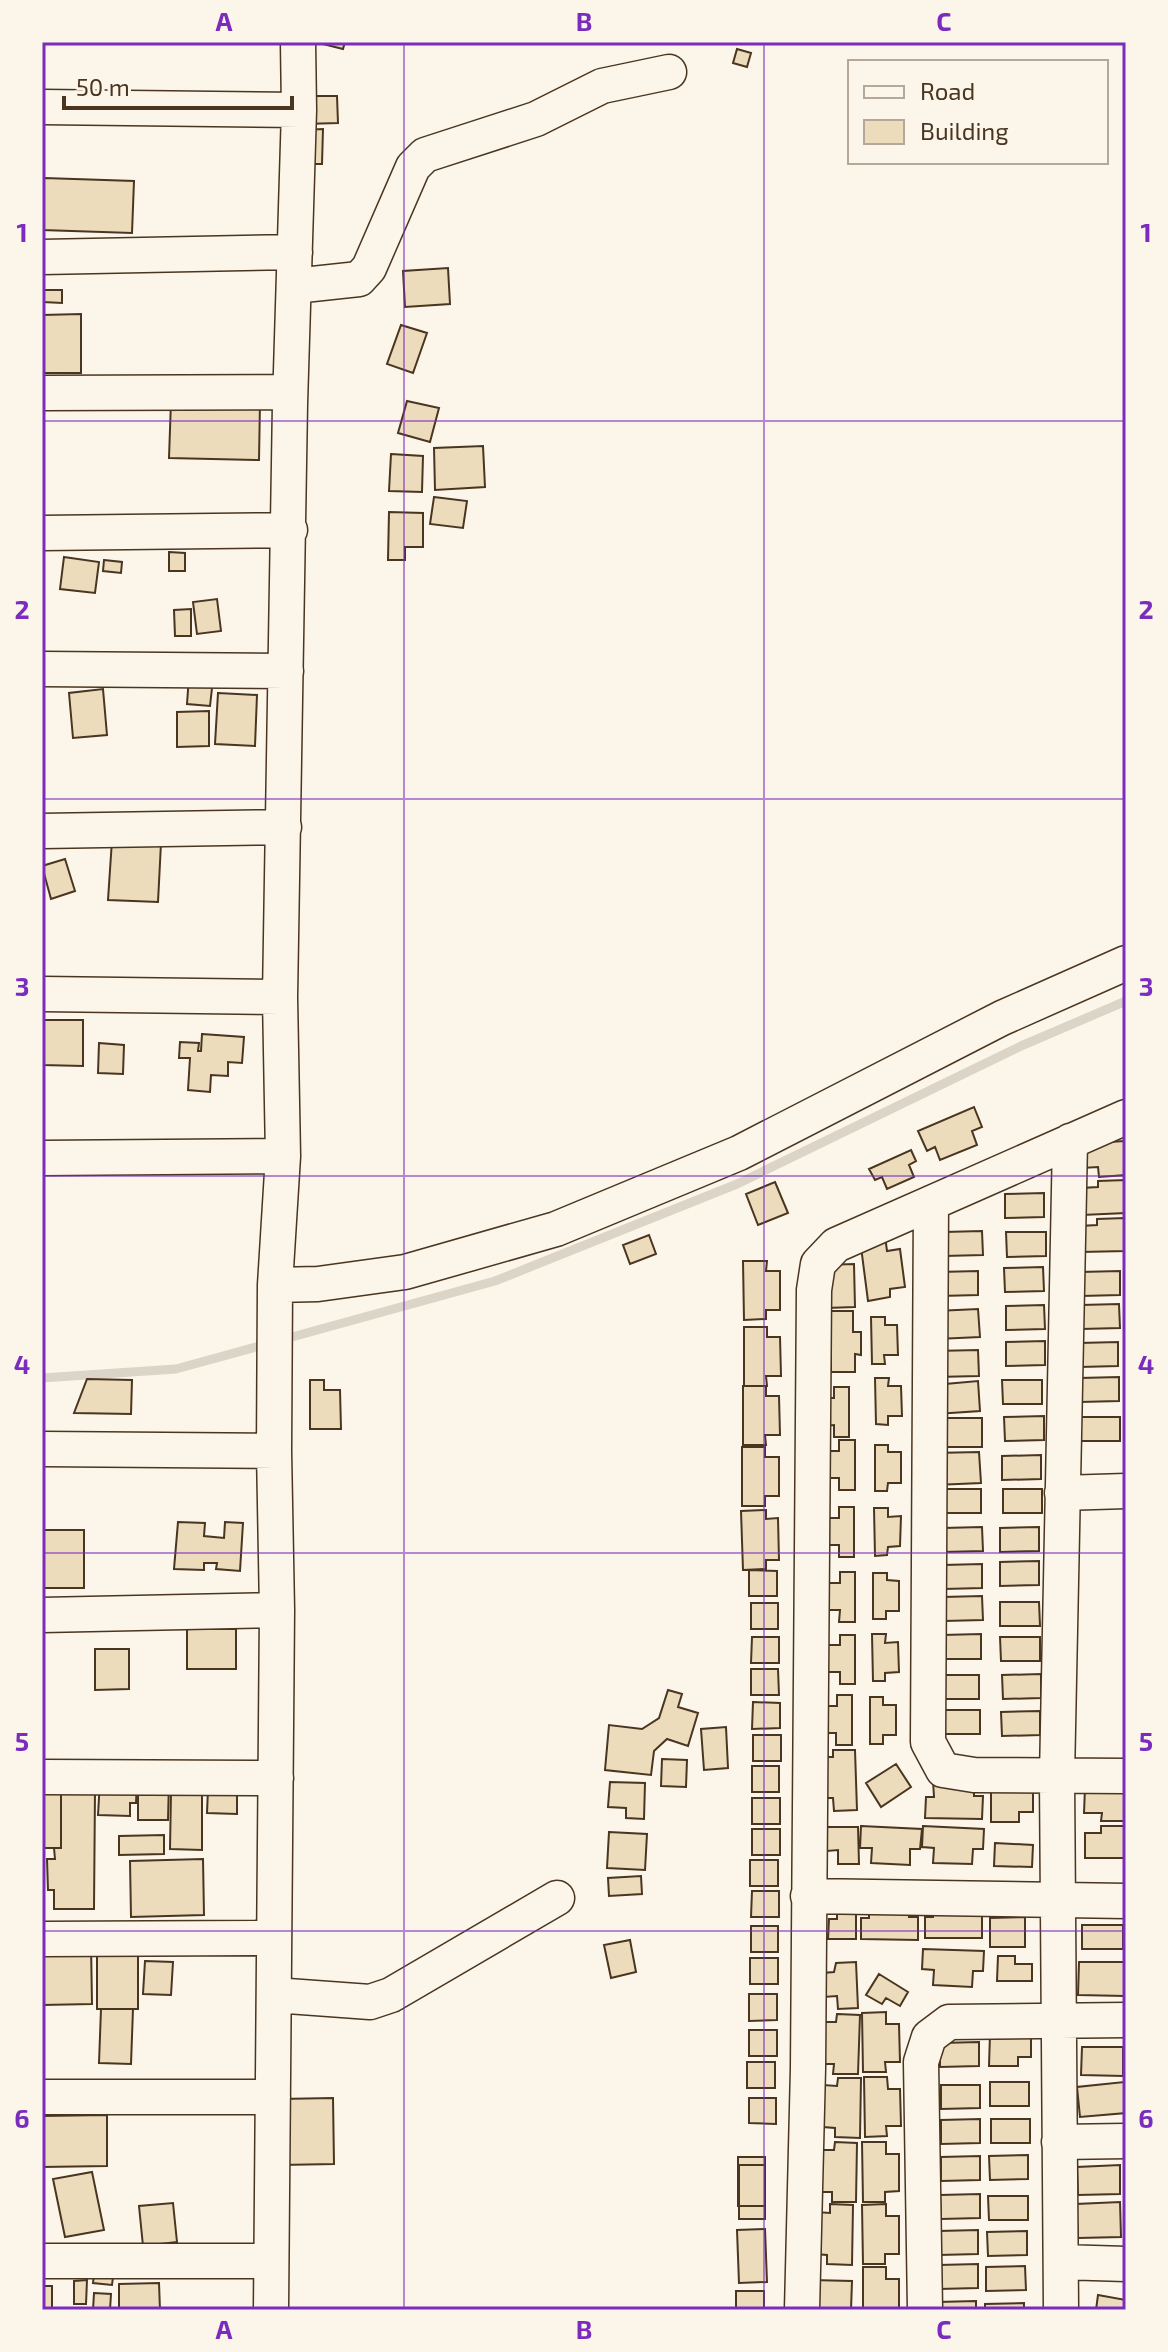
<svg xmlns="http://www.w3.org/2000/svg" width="1168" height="2352" viewBox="0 0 1168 2352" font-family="'Exo 2',sans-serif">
	<rect width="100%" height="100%" fill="#fbf6e9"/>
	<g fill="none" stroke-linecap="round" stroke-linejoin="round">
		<path stroke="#dcd4c6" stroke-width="9" d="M281,1340L495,1281L737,1184L1021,1046L1126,1001
			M42,1378L176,1369L267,1344"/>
	</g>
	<path fill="#ecdcbc" stroke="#4a3520" stroke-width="2" d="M315,42H345L343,49Z
		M737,49L751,53L747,67L733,63Z
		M304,96H337L338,123L304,124Z
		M323,129L322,164H301V130Z
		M44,178L134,181L132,233L42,230Z
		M448,268L450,304L405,307L403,271Z
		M43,290H62V303L43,302Z
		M81,314V373H42V315Z
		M401,325L427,333L413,373L387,364Z
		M171,401L260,402L259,460L169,458Z
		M407,401L439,408L430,442L398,433Z
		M483,446L485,487L435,490L434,448Z
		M391,454L423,456L422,492L389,491Z
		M434,497L467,501L463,528L430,524Z
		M389,512L423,513V547H405V560H388Z
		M169,552L185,553V571H169Z
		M64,557L99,562L95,593L60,589Z
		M104,560L122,562L121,573L103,571Z
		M217,599L221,631L197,634L193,602Z
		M191,609V636H175L174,610Z
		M189,676L213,679L210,706L187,704Z
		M103,689L107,735L73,738L69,693Z
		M218,693L257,695L255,746L215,744Z
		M209,711V746L177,747V712Z
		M112,840L161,843L158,902L108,900Z
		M65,859L75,891L51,899L42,866Z
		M42,1020H83V1066L42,1065Z
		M202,1034L244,1037L242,1063L228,1062V1076L211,1075L210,1092L188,1090L190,1058H179L180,1042L199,1043L198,1051H201Z
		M99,1043L124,1045L123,1074L98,1073Z
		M974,1107L982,1127L972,1131L977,1145L940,1160L935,1147L927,1151L918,1131Z
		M1124,1141L1126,1175L1099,1177L1098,1167L1082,1168L1081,1144Z
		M911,1150L916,1161L909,1165L914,1177L887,1189L882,1177L875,1180L869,1169Z
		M1126,1180V1213L1082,1215L1081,1188L1098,1187V1181Z
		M775,1182L788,1213L758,1225L746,1194Z
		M1044,1193V1217L1005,1218V1194Z
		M1125,1218L1126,1251L1081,1252L1080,1226L1097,1225V1219Z
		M982,1231L983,1255L944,1256V1232Z
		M1006,1232H1046V1256L1007,1257Z
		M649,1235L656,1254L630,1264L623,1245Z
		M885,1236L887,1251L900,1249L905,1287L890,1289V1297L868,1301L860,1239Z
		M743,1261H767L766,1271H780V1310H766V1319L744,1320Z
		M854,1264L855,1307L826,1308L824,1265Z
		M1043,1267L1044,1291L1005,1292L1004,1268Z
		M978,1271V1295L940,1296L939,1272Z
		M1120,1271V1295L1081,1296L1080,1272Z
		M1119,1304L1120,1328L1081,1329V1305Z
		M1044,1305L1045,1329L1006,1330V1306Z
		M978,1309L980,1337L937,1339L936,1311Z
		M831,1311H853V1332H861V1355L855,1354V1372H831V1359H816L831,1322Z
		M871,1317H885V1325H897L898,1355H884L885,1364H872Z
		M744,1327H767V1337H780L781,1376H766L767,1386H744Z
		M1045,1341V1365L1006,1366V1342Z
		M1118,1342V1366L1080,1367L1079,1343Z
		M978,1350L979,1376L936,1377L935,1351Z
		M1119,1377V1401L1080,1402V1378Z
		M875,1378H889L888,1386H901L902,1416H888V1425L876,1424Z
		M87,1379L132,1380L131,1414L74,1413Z
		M310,1380H324V1390H340L341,1429H310Z
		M1002,1380H1042V1404H1003Z
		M978,1381L980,1411L936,1414L934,1385Z
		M743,1386H766V1396H779L780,1435H765L766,1445H743Z
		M834,1387H849V1437H834V1425L822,1426V1398H834Z
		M1044,1416V1440L1005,1441L1004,1417Z
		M1080,1417H1120V1441H1081Z
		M937,1418H982V1447H937Z
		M839,1440H855V1490H839V1478H827V1451H839Z
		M875,1445H888V1452H901V1483H888L887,1491H875Z
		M742,1447H765V1457H779V1496H765V1506H742Z
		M979,1452L981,1483L935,1485L934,1453Z
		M1041,1455V1479L1002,1480V1456Z
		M942,1489H981V1513H943Z
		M1003,1489H1042V1513H1003Z
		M839,1507H854V1557H839V1545H827V1518H839Z
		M874,1508H888V1517L901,1516L900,1546L888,1547L887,1555L875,1556Z
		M766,1510V1519L778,1518L779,1560H766V1569L743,1570L741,1511Z
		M178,1522L205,1523L204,1536L224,1538L225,1522L243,1523L240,1571L216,1569L217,1563H204V1570L174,1569Z
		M982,1527L983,1551L943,1552V1528Z
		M1039,1527V1551L1000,1552V1528Z
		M42,1530H84V1588H42Z
		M1039,1561V1585L1000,1586V1562Z
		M982,1564V1588L944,1589L943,1565Z
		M749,1570L777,1571V1596H749Z
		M840,1572H855V1622H839L840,1610H827V1583H840Z
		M873,1573H887V1580L899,1581V1611H886V1619H873Z
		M982,1596L983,1620L944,1621L943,1597Z
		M1000,1602H1039L1040,1626H1000Z
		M751,1603H778V1629H751Z
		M187,1629H236V1669H187Z
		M872,1634H886L885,1643L898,1642L899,1672L885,1673V1681H873Z
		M981,1634V1659H942V1635Z
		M840,1635H855V1684H840V1672H828L827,1645H840Z
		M752,1637H779V1663H751Z
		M1000,1637H1040V1661H1001Z
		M95,1649H129V1689L95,1690Z
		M751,1669H778L779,1695H751Z
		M1041,1674V1698L1003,1699L1002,1675Z
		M940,1675H979V1699H941Z
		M668,1690L682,1694L678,1707L698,1713L688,1746L667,1739L654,1751L651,1775L605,1770L609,1725L642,1729L659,1718Z
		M837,1695H852V1745H836V1733H824V1706H837Z
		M870,1697H883V1705H896V1735H883V1744H870Z
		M753,1702L780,1703V1728L752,1729Z
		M941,1710H980V1734H941Z
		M1040,1711V1735L1002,1736L1001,1712Z
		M726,1727L728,1768L704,1770L701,1729Z
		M753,1735H781V1761H753Z
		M833,1750H855L857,1810L834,1811L833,1798H821L820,1757H833Z
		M662,1759L687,1760L686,1787L661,1786Z
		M896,1764L911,1787L881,1807L866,1783Z
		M752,1766H779V1792H752Z
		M100,1780L137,1781L136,1803H130V1816L98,1815Z
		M138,1780H169L168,1820H138Z
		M42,1781L61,1790V1848H42Z
		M933,1781H974V1796H983L982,1819L925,1818L926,1797H934Z
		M610,1782L645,1783L644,1819L626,1818V1808L608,1807Z
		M1085,1788L1126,1789V1821H1101L1102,1813H1084Z
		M208,1789H237V1814L207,1813Z
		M991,1789L1033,1790V1812H1019V1822H991Z
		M61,1790H95L94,1909H54V1890H48L47,1859H55L54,1848H61Z
		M171,1792H202V1850L170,1849Z
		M752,1798H780V1824H752Z
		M861,1826L922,1829L920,1849H910V1865L871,1863L872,1848H860Z
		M923,1826L984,1829L983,1849H973L972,1864L933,1863L934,1848L922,1847Z
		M1101,1826H1126V1858H1085V1833H1101Z
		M827,1827H858L859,1864H838V1850L827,1851Z
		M752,1829H780V1855H752Z
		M609,1832L647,1834L645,1870L607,1868Z
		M164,1835V1854L119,1855V1836Z
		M995,1843L1033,1845L1032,1867L994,1866Z
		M203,1859L204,1915L131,1917L130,1861Z
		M750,1860H778V1886H750Z
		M641,1876L642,1894L609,1896L608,1878Z
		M752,1891H779V1917H751Z
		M933,1901H974V1916H982V1938H925V1917H933Z
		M869,1902H910L909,1917H918V1940L861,1939V1918H869Z
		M837,1903H856V1939H828L829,1919H837Z
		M1025,1917V1947H990V1918Z
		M1082,1925H1123V1949H1082Z
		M751,1926H778V1952H751Z
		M630,1940L636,1972L611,1978L604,1945Z
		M91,1944L92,2004L42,2005V1945Z
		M97,1944H138V2009H97Z
		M923,1949L984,1951L983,1971H973L972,1987L933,1985L934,1970L922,1969Z
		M998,1956H1015V1964H1032V1981H997Z
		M750,1958H778V1984H750Z
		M145,1961L173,1962L171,1995L143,1994Z
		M856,1962L858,2008L838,2009L837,1996L823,1997L822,1973L834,1972L836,1963Z
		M1079,1962H1126L1125,1996L1078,1995Z
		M879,1974L908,1992L900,2006L886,1998L882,2004L866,1995Z
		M749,1994H777V2020L749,2021Z
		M101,2009H133L131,2064L99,2063Z
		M886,2012V2024H899L900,2062H885L886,2072H863L862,2013Z
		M837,2014L860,2015L858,2074H833L834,2064H821L822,2022H836Z
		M749,2030H777V2056H749Z
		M990,2034H1031V2057H1018V2066H989Z
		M979,2042V2066L940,2067V2043Z
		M1082,2047H1123V2076L1081,2075Z
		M747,2062H775V2088H747Z
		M864,2077H887L888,2089H900L901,2126H886L887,2136L865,2137Z
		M838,2078H861L860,2138L835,2137V2128L823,2127V2085L837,2086Z
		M990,2082H1029V2106H990Z
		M1124,2082L1126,2113L1080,2117L1077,2087Z
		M941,2085H980V2108L941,2109Z
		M333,2098L334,2164L280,2165L279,2099Z
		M749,2098H776V2124L749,2123Z
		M107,2115V2166L42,2167V2116Z
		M980,2119V2143L941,2144V2120Z
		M991,2119H1030V2143H991Z
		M835,2142L857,2143L856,2202H832V2192H819L820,2150H834Z
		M862,2142H886V2154H899V2191L885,2192V2202H863Z
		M1028,2155V2179L990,2180L989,2156Z
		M980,2156V2180L941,2181V2157Z
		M738,2157H765V2206H738Z
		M739,2165H765V2219H739Z
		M1120,2165V2194L1078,2195L1077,2167Z
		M92,2172L104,2230L65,2237L53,2179Z
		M980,2194V2218L941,2219L940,2195Z
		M988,2196H1028V2220H989Z
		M1120,2202L1121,2237L1078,2238L1076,2204Z
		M173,2203L177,2242L143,2246L139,2206Z
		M830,2204L853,2205L852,2265L827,2264V2255L815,2254L816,2212L830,2213Z
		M886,2204V2216H899V2254H885V2264H863L862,2205Z
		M765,2229L767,2282L739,2283L737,2230Z
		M978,2230V2254L939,2255V2231Z
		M1027,2231V2255L988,2256L987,2232Z
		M978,2264V2288L939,2289V2265Z
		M95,2266L114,2269L112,2285L93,2283Z
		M1025,2266L1026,2290L986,2291V2267Z
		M863,2267H886V2279H899V2310H863Z
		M87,2280L86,2304H74V2281Z
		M812,2280L852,2281L851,2310H811Z
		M159,2283L160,2310H119V2284Z
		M42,2286H52V2310H42Z
		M736,2291H764V2310H736Z
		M94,2293L111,2294L110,2310H93Z
		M1098,2295L1126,2300V2310H1096Z
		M976,2301V2310H937V2302Z
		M1024,2303V2310H985V2304Z"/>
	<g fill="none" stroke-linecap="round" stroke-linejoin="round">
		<g stroke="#4a3520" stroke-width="37">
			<path id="minor" d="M42,107L299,110
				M42,257L295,252
				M294,286L359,279L369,268L413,167L425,155L536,119L602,86L669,72
				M42,393L290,392
				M42,533L290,530
				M42,669L286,671
				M42,831L284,827
				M42,994L280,997
				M42,1158L283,1156
				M931,1203L928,1742L943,1770L974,1775L1126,1776
				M275,1285L318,1284L405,1272L556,1229L739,1153L1002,1018L1126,963
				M42,1449L274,1451
				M1062,1493L1126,1491
				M42,1615L277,1610
				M42,1777L276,1778
				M808,1896L1126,1901
				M42,1939L274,1938
				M274,1995L370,2002L391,1995L557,1898
				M42,2097H273
				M1059,2142L1126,2141
				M42,2261H271
				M1061,2262L1126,2264
				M271,2310L277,1610L274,1451L275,1285L283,1156L280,997L290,404L299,110L298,42
				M802,2310L808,2068L814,1290L818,1264L836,1245L1126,1117
				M925,2310L921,2062L929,2037L949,2022L1126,2020
				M1061,2310L1057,1777L1070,1141"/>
		</g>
		<use href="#minor" stroke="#fbf6e9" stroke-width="34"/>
	</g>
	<path fill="none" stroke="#7b2cbf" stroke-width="2" stroke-opacity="0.55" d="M404,42V2310M764,42V2310M42,421H1126M42,799H1126M42,1176H1126M42,1553H1126M42,1931H1126"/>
	<rect width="1168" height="2352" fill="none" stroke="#fbf6e9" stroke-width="88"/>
	<rect x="848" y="60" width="260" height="104" fill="#fbf6e9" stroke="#b4a999" stroke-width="2"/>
	<rect x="864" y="86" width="40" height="12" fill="#fbf6e9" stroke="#b4a999" stroke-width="2"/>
	<text x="920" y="100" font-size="24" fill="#4a3520">Road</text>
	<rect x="864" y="120" width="40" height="24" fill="#ecdcbc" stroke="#b4a999" stroke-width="2"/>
	<text x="920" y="140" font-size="24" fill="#4a3520">Building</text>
	<path d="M64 96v12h228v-12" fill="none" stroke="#4a3520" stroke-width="4"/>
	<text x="76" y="96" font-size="24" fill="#4a3520" stroke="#fbf6e9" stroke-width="6" paint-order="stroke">50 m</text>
	<rect x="44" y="44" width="1080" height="2264" fill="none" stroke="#7b2cbf" stroke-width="3"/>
	<g font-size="26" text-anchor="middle" font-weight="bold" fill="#7b2cbf">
		<text x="224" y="31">A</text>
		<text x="584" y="31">B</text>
		<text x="944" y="31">C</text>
		<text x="22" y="242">1</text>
		<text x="1146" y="242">1</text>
		<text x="22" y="619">2</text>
		<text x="1146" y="619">2</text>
		<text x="22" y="996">3</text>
		<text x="1146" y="996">3</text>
		<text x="22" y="1374">4</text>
		<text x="1146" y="1374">4</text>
		<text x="22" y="1751">5</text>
		<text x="1146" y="1751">5</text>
		<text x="22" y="2128">6</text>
		<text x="1146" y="2128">6</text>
		<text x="224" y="2339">A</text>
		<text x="584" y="2339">B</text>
		<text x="944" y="2339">C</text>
	</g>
</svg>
